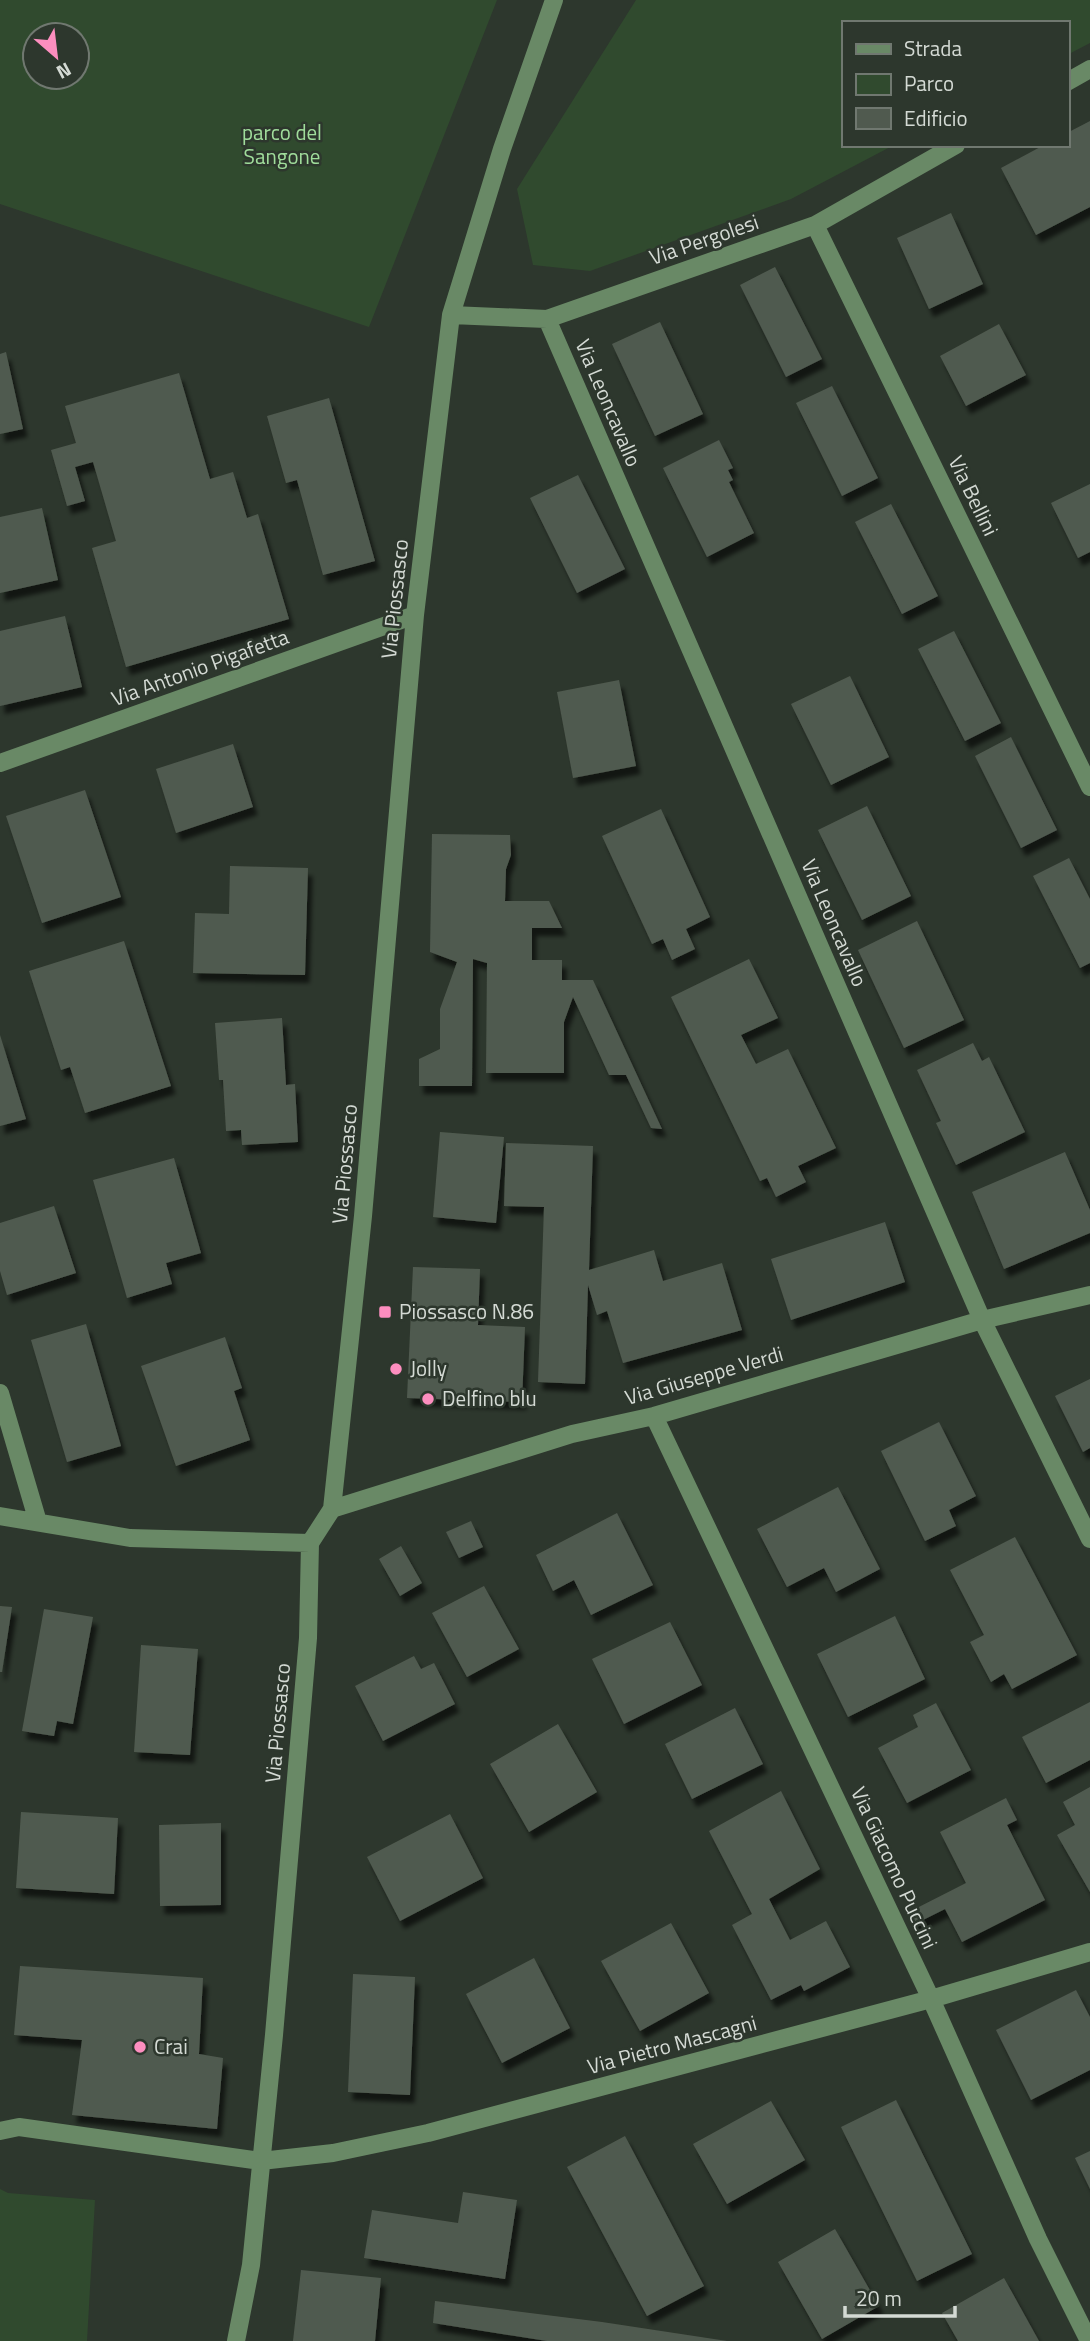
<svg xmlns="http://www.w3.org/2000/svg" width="1090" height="2341" viewBox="0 0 1090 2341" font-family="'Titillium Web',sans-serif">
	<defs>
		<filter id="shadow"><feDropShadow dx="4.5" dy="8" stdDeviation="2" flood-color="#0009"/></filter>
	</defs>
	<rect width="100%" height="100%" fill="#2d372d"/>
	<path fill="#304a2e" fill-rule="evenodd" d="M0,0H497L369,327L0,204ZM77,35V77H35V35Z
		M636,0H1090V43L1067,55V23H843V145H894L791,199L590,271L533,265L517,189Z
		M0,2189L8,2193L95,2200L87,2341H0Z"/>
	<path fill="#505a4f" filter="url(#shadow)" d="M1090,121V207L1036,235L1001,168L1044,145H1067V133Z
		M951,213L983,284L929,309L897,238Z
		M775,267L822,359L786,377L740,285Z
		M660,322L703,414L655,436L612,344Z
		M999,324L1026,375L966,406L940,356Z
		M6,352L23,429L0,434V354Z
		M179,373L210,479L233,472L247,518L258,514L289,619L126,667L92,548L116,541L93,462L75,467L85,501L67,506L51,450L76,443L65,406Z
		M832,386L878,478L842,496L796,403Z
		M329,398L375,561L323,575L297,480L286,483L267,416Z
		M719,440L733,468L728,470L733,480L729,482L754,533L707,557L663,468Z
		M578,475L625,569L577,593L530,498Z
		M1090,484V552L1078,558L1051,503Z
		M891,504L938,596L902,614L855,522Z
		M42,508L58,580L0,593V517Z
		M65,616L82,687L0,706V631Z
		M954,631L1001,723L965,741L918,649Z
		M850,676L889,757L831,785L791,704Z
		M619,680L636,766L573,778L557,692Z
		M1011,737L1057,830L1021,848L975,756Z
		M233,744L253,807L176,833L156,769Z
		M85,790L121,897L42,923L6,816Z
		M867,806L911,896L862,920L818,830Z
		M661,809L710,917L686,929L695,949L672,960L663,939L652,944L602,836Z
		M432,834L510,835L511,855L506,869L505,901H549L562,928H532V960H562V980H593L662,1129L651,1128L626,1075H609L573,997L564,1022V1073H486L487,963L473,959L472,1086H419V1059L440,1049V1009L457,962L430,952Z
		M1069,858L1090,899V963L1080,968L1033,876Z
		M230,866L308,868L305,975L193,973L195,913L229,914Z
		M917,921L964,1020L904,1048L858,950Z
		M124,941L171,1086L85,1113L70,1067L61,1070L29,971Z
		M749,959L778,1018L741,1035L756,1064L788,1049L836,1148L798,1166L806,1182L776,1197L767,1178L760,1181L671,997Z
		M282,1018L286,1085L295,1084L298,1142L242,1145L241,1130L226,1131L223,1080H219L215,1023Z
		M0,1035L26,1119L0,1126Z
		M973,1043L982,1061L989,1057L1025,1132L956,1165L936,1123L941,1121L917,1070Z
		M440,1132L504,1137L496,1223L433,1217Z
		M506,1143L593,1146L589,1270L654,1250L663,1281L722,1263L742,1330L623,1363L607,1311L597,1315L588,1285L585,1384L538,1382L544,1207L504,1206Z
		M1065,1152L1090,1210V1233L1004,1269L972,1192Z
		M174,1158L201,1253L166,1263L172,1284L127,1298L93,1180Z
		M54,1206L76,1273L7,1295L0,1271V1223Z
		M885,1222L905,1282L791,1320L771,1259Z
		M413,1267L480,1269L478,1325L525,1327L522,1402L407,1398Z
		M86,1324L121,1446L67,1462L31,1340Z
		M225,1337L242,1388L234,1391L250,1440L176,1466L141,1366Z
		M1090,1379V1448L1083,1452L1055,1396Z
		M939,1422L976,1496L949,1510L956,1526L925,1541L881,1451Z
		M838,1487L880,1569L836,1592L824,1568L787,1587L757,1529Z
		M617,1513L653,1585L591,1615L574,1580L553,1591L536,1555Z
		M471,1521L483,1547L459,1558L446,1532Z
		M1015,1537L1077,1655L1012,1689L1004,1674L991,1682L970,1642L984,1635L950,1570Z
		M401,1546L422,1583L400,1596L379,1559Z
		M484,1586L519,1649L467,1677L432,1613Z
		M0,1606L12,1607L2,1672H0Z
		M44,1609L93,1617L73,1724L57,1721L54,1736L22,1731Z
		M895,1616L925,1679L848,1717L817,1654Z
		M670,1622L702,1685L624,1724L592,1659Z
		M141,1645L198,1649L190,1755L134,1752Z
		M414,1656L421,1669L434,1663L455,1704L383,1741L355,1686Z
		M1090,1702V1760L1046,1783L1022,1737Z
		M936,1703L971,1770L907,1803L878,1748L918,1727L913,1715Z
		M735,1708L763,1764L692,1799L665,1744Z
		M558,1724L597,1792L529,1832L490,1764Z
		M1090,1787V1892L1057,1835L1075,1825L1063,1802Z
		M781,1791L820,1869L769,1899L790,1940L826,1921L850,1967L804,1991L801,1985L771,2000L732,1925L752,1914L709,1831Z
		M1006,1798L1017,1820L1007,1825L1045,1900L962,1942L945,1909L915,1924L909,1912L966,1883L940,1832Z
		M21,1812L118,1818L114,1894L16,1888Z
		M450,1814L483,1878L400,1921L367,1857Z
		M221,1823V1905L160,1906L159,1825Z
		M671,1923L709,1993L640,2031L601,1961Z
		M534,1958L570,2028L502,2063L466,1994Z
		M20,1966L203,1978L199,2054L223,2058L217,2129L72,2115L82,2040L14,2035Z
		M353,1974L415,1977L410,2095L348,2092Z
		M1076,1990L1090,2017V2070L1031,2100L996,2030Z
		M896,2100L972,2254L917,2281L841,2127Z
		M771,2101L805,2160L727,2204L693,2144Z
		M625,2136L704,2286L647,2316L567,2167Z
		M1090,2151V2189L1075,2158Z
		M463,2192L517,2200L505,2279L364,2258L372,2210L458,2223Z
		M835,2229L879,2306L822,2339L778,2262Z
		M301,2270L381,2278L375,2341H293Z
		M1004,2278L1039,2341H958L942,2313Z
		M435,2301L602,2322L727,2341H547L433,2323Z"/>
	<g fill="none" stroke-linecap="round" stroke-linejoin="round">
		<path stroke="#698966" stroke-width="18" d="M1067,82L1090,69
			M815,225L1090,787
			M451,315L547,319L815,225L956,145
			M547,319L982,1320L1090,1539
			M0,763L415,615
			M0,1393L38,1522
			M654,1416L931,1999L1038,2239L1089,2341
			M332,1509L572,1434L654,1416L982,1320L1090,1295
			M0,1516L130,1538L310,1543
			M0,2131L19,2127L261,2161L333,2153L428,2133L931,1999L1090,1952
			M236,2341L251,2265L274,2035L308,1638L310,1543L332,1509L363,1216L415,615L451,315L502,149L554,0"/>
	</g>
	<g fill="#fd8ebf" stroke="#2d372d" stroke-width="2.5">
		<rect x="378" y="1305" width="14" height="14" rx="3.5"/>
		<circle cx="396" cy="1369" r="7"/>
		<circle cx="428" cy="1399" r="7"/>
		<circle cx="140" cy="2047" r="7"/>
	</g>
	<g text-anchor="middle" stroke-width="5" stroke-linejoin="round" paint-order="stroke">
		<g font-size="21" fill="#a0dd9b" stroke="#2d372d">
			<text x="282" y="140">parco del<tspan x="282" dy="24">Sangone</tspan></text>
		</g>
		<g font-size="21" fill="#d4dad4" stroke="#2d372d">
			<text transform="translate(704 240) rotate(-19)" y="7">Via Pergolesi</text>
			<text transform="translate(608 403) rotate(67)" y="7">Via Leoncavallo</text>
			<text transform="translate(973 496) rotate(64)" y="7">Via Bellini</text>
			<text transform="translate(395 599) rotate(-84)" y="7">Via Piossasco</text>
			<text transform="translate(200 668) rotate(-20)" y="7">Via Antonio Pigafetta</text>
			<text transform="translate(834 923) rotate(67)" y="7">Via Leoncavallo</text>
			<text transform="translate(345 1164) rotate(-85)" y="7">Via Piossasco</text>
			<text transform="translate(704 1376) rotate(-16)" y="7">Via Giuseppe Verdi</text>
			<text transform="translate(278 1723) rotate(-85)" y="7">Via Piossasco</text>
			<text transform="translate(894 1868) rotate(65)" y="7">Via Giacomo Puccini</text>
			<text transform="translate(672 2045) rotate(-15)" y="7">Via Pietro Mascagni</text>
		</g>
		<g font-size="21" fill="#d4dad4" stroke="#2d372d" text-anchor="start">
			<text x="399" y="1319">Piossasco N.86</text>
			<text x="410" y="1376">Jolly</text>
			<text x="442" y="1406">Delfino blu</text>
			<text x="154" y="2054">Crai</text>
		</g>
	</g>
	<rect x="842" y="21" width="228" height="126" fill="#2d372d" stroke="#707870" stroke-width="2"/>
	<rect x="856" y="44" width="35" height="10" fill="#698966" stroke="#707870" stroke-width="2"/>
	<text x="904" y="56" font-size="21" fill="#d4dad4">Strada</text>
	<rect x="856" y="74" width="35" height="21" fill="#304a2e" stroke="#707870" stroke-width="2"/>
	<text x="904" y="91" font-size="21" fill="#d4dad4">Parco</text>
	<rect x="856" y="108" width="35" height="21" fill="#505a4f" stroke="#707870" stroke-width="2"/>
	<text x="904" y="126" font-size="21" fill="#d4dad4">Edificio</text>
	<g transform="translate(56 56) rotate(152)"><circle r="33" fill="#2d372d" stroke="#707870" stroke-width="2"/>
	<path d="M0-5L12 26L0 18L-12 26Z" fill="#fd8ebf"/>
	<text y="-10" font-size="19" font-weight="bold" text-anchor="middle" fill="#d4dad4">N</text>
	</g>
	<path d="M845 2306v10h110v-10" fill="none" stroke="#d4dad4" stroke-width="3.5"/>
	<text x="856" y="2306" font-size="21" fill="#d4dad4" stroke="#2d372d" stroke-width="5" paint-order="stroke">20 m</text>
</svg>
